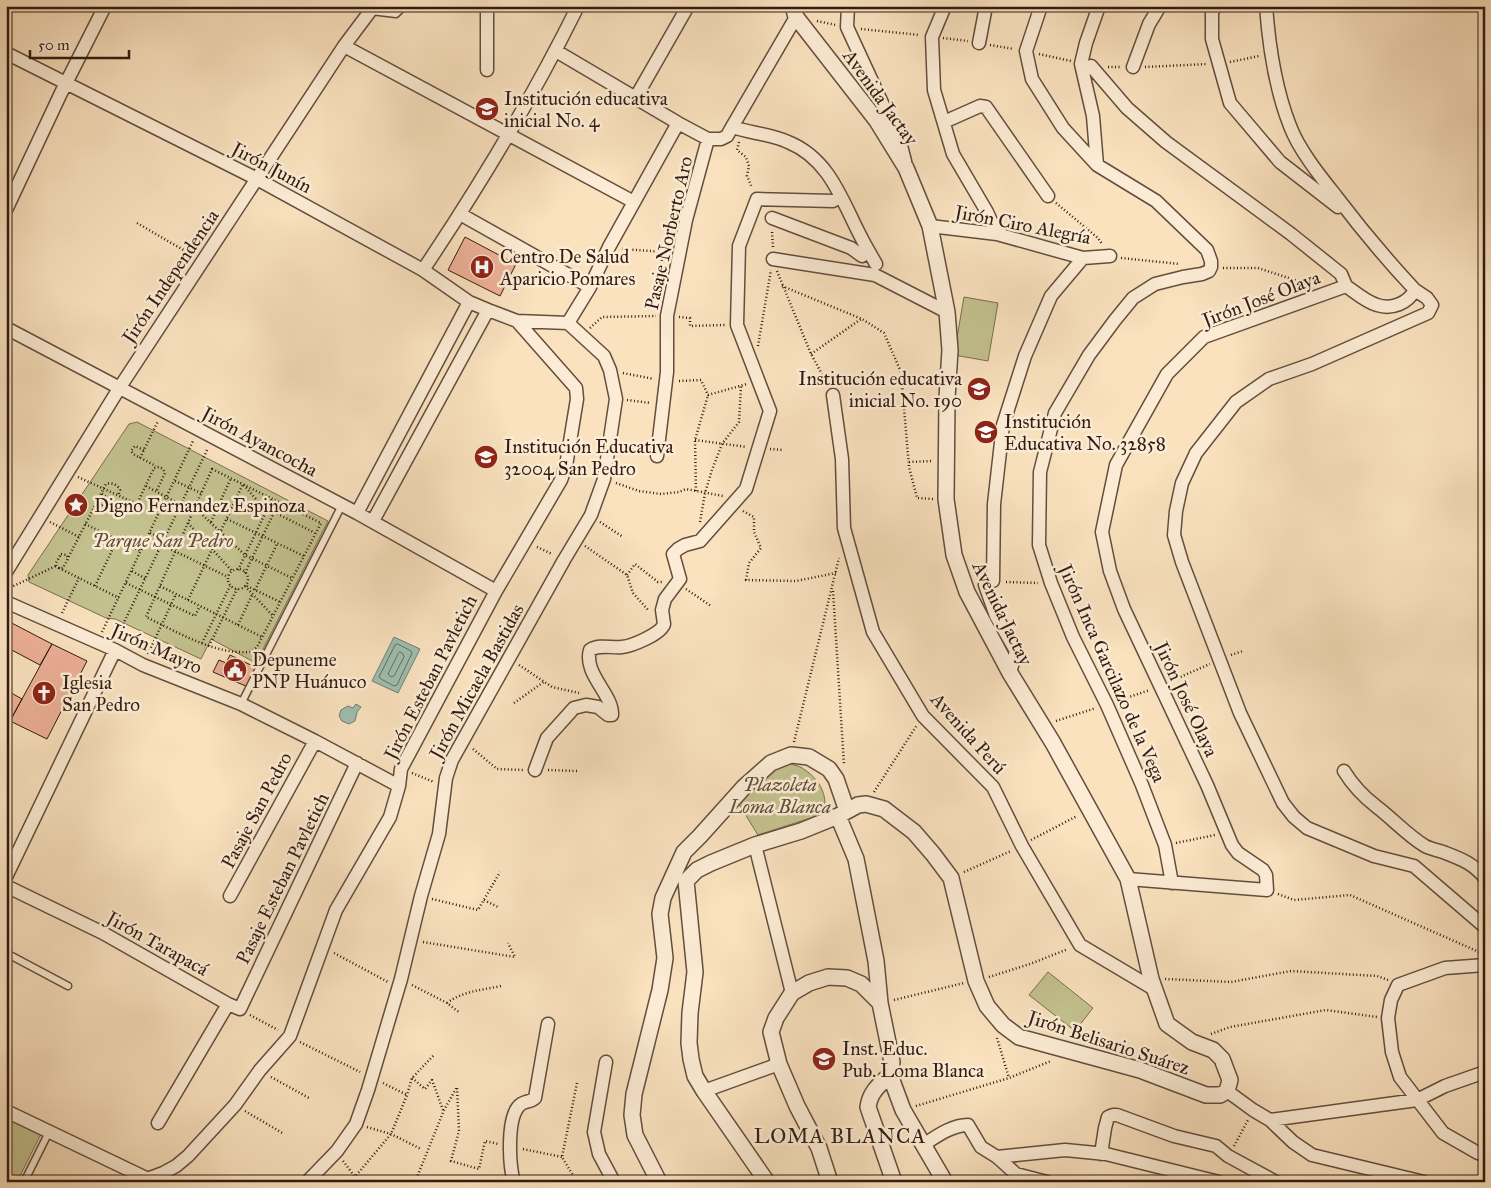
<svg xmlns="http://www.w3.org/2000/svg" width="1491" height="1188" viewBox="0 0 1491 1188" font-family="'IM FELL Great Primer',serif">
	<rect width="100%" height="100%" fill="#fae2bf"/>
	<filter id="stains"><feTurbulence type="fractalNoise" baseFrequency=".004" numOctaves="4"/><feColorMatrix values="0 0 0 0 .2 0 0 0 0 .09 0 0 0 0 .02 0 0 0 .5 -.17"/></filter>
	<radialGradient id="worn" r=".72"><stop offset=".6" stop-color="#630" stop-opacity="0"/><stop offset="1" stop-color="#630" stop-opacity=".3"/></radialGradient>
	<path fill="#c3c28f" stroke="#7a6e50" d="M964,297L998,303L988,361L954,355Z
		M137,422L328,521L256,663L211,639L201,659L115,619L106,618L29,582L28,575L129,424Z
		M782,763C790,764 799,765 805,770C820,780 829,797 823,814L758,835L732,793Z
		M1048,972L1093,1008L1075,1031L1029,995Z
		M6,1117L41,1134L17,1182H6Z"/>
	<path fill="#9ebeb0" stroke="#737d71" d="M394,637L420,649L398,693L372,681Z
		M356,704L361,707L357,712L355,721L349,724L342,721L339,716L341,710L348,706L353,708Z"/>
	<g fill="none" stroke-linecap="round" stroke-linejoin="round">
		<path stroke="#686c61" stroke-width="1" d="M398,644L411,651L412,653L397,685L394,686L381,679L379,677L395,645Z
			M400,652L403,654L404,657L394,676L391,677L388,674L398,654Z"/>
	</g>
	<path fill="#edb097" stroke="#321b12" d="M465,237L516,264L500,296L448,270Z
		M6,620L52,644L40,665L6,647Z
		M52,644L87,661L47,739L10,721Z
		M230,655L257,668L248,687L213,672L219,660L226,663Z
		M6,690L22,699L10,721L6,719Z"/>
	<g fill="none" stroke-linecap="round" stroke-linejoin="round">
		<g stroke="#644d3d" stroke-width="9">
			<path id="service" d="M371,11L396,14L403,7
				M241,704L342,505
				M6,953L68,986
				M24,1182L49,1132"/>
		</g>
		<g stroke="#644d3d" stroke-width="15">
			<path id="minor" d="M487,6V70
				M848,6L847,27L900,142L905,161
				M945,6L932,37L934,90L953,154L987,212L997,234
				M1041,6L1026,51L1032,79L1063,128L1097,165L1156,201L1207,250L1211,261V267L1209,271L1202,274L1183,277L1155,284L1133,298L1115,320L1089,355L1055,413L1040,472L1039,545L1051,583L1073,637L1107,705L1142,785L1165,845L1172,883
				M1215,6L1212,13V39L1230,103L1280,162L1338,207
				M1266,6C1269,47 1275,88 1290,126C1299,150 1320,176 1336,196C1361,229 1387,260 1415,290C1408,303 1392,310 1377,305C1366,302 1355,292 1346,286
				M979,43L986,6
				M344,46L634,202
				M556,51L678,123L708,139H721L727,136L732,127L796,17
				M6,53L257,179L423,270L469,302L488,310L517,321L568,323L604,356L610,370L616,399L604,479L591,515L564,560L452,760L446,778L439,834L421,896L401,979L368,1090L356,1124L337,1151L307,1182
				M1091,66L1127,108L1166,142L1291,234L1341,274L1346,286L1204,337L1167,374L1116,465L1102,532L1110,571L1124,609L1207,785L1232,845L1238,853L1263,870L1266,875L1267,890L1128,879
				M1133,67L1149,24L1160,6
				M636,97L688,6
				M944,122L980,106L986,107L1048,196
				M732,127C750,133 771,134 788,142C830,159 842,201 861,237C866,247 871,255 876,264
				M1097,165L1093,116L1081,64L1086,43L1099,6
				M6,210L61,93L105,6
				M460,214L590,287
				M772,218L851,248L862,256
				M930,226L997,234L1083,258L1110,256
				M773,259L875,275L947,312
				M423,270C480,185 533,97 578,6
				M1415,290L1427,298L1432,305L1428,313L1312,364L1269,379L1236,402L1196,453L1182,483L1176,511L1174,535L1182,562L1240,713L1283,803L1294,817L1307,828L1374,856L1414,866L1485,927
				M568,323L590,287L609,247L678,123
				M6,328L357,513L496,591
				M833,395L842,459L844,528L873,632L923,716L993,787L1022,846L1080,945L1154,989
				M657,456L667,372V316L686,220L708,139
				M357,513L469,302
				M373,521L488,310
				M6,572L120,387L344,46L374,6
				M993,581L994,504L1003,425L1025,356L1051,296L1083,258
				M985,585L996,616L1016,651L1010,673
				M6,602L115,650L143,665L241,704L315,741L399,786
				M535,770L547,738L574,708L586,705L598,707L608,715H612C613,694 583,674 590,650C599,644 611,648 622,647C632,646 661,634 664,624L662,610L665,599L680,579L673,554L678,549L685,545L700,541L746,489L770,411L737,325L739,246L757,199L833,201
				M1344,771C1353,786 1364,797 1377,807C1394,820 1407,835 1425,846C1431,849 1437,850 1443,852C1461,859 1473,863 1485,878
				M755,845L792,993
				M6,877L115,650
				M6,886L103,933L228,1004L240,1009L357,763
				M230,896L315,741
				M1485,965L1445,968L1398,985L1391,1000L1388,1018L1392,1052L1400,1077L1443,1133L1478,1153L1485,1155
				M606,1062L594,1132L599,1154L614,1182
				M704,1091L779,1064
				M1227,1091L1253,1110L1270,1120L1293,1142L1312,1155L1424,1182
				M6,1111L148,1179
				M1270,1120L1417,1100L1445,1086L1485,1072
				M158,1123L228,1004
				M923,1145C937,1136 952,1125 968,1125L981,1147L997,1157L1016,1174L1047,1182
				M1101,1154L1105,1128L1108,1117L1113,1115H1117L1174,1136L1216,1146L1228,1156L1276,1182
				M997,1157L1065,1150L1106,1154L1219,1182
				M139,1182L163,1173L176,1166L188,1156L235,1105L260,1070L290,1036L336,910L390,817L399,786L401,769L496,591L561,480L566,466L577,399L576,388L517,321
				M514,1182C509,1165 507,1121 518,1107C523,1100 530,1103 535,1098L548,1024"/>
		</g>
		<g stroke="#644d3d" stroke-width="18">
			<path id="tertiary" d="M838,816L856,859L876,961L880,1003L892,1062L890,1075L903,1110L945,1182
				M890,1075C879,1085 870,1092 868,1107L894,1182
				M659,1182L635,1135L632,1115L634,1094L660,990L665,958L660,914L663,898L684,852L700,836L744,787L771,763L791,755L809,757L829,769L836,779L847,811
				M767,1182L704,1091L695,1076L691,1059L689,1043L690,1013L695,972L686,881L697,870L711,863L755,845L801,831L838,816L858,805L866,804L884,809L914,832L933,854L951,878L976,981L987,1006L1003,1025L1019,1037L1140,1070L1206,1095H1220L1227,1091L1230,1080L1222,1059L1213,1050L1192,1042L1167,1024L1151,979L1128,879L1053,743L1010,673L967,592L954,555L946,499L947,398L950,350L947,312L930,226L906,168L877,121L796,17L793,6
				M830,1182L819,1148L797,1106L779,1064L771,1032L776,1018L792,993L809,983L828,977L847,978L861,984L880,1003"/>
		</g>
		<path stroke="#321b12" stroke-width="2.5" stroke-dasharray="1 2.5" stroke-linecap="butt" d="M817,21L836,25
			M861,29L920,35
			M943,38L968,41
			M990,45L1014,49
			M1039,54L1071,61
			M1230,62L1259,56
			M1108,67H1120
			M1145,67L1207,64
			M739,142L737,150L746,157L749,166L747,176L752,188
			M1056,203L1098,238L1102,244
			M137,223L192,255
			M772,232L773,247
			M622,249L663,252L659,283
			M1121,258L1180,264
			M1223,268H1258L1310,285
			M777,271L811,354L828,385
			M782,286L862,319L884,333L901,372L909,467L917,498L933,499
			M679,317L690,318V326L725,325
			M590,328L602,317L656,316
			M758,346L771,270
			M811,354L861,319
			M623,373L654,379
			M679,381L701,380L708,395L747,384
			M627,400L651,403
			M695,440L747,447
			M770,449L783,450
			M144,450L135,446L131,451L133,454L156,466
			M140,458L158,421
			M909,462L932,461
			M212,469L321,523L257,647L251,652C214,655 178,632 146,617Z
			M78,477L137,504L154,468L159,467L163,469L165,473L156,492
			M175,481L201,493
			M616,483L639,491L661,494L679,492L686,489L723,496
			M146,486L181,505
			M696,491L695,440L708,395
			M95,505L101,506L105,502L106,497L101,493
			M195,508L245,555L292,578
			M743,511L754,517V532L761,548L749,563L746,580L796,581L836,573
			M274,512L315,533
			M227,519L304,556
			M50,522L79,537
			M211,522L231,478
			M600,522L623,537
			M700,522L705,493L712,470L722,444L739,422L741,386
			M188,523L232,571
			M85,524L141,551
			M150,533L165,539
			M145,543L159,550
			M162,545L228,577
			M585,546L627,575L633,593L649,611
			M537,547L552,554
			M61,554L67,555L68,559L63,568H59L56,566V563Z
			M67,560L106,484C111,482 118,485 120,490L118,496
			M59,568L119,598
			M228 579a10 10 0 1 1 20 0a10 10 0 1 1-20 0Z
			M238,570L272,499
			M132,571L146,579
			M245,573L279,502
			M627,575L635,564L658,582H662
			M1006,582L1038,583
			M126,583L195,616L200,606
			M95,586L117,540
			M160,586L262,637
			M245,586L273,616
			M247,586L280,602
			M7,589L56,566
			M686,589L711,606
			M255,590L277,544
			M833,591L844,765
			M188,600L243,484L266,511L273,515
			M62,613L79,578
			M238,625L252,595
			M102,632L193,441
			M117,637L208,448
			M202,643L230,586
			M209,646L237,589
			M148,654L176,594
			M1231,655L1243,651
			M519,665L552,687L579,693
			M1171,681L1210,664
			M1117,701L1150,690
			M514,703L545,681
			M1056,721L1096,708
			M794,742L839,558
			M473,749L497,769L523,770
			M548,770L577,771
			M412,773L434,782
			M874,792L917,725
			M1031,840L1077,816
			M1176,843L1215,835
			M964,872L1011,851
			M1278,894L1294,900L1350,895L1479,952
			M432,899L478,910L500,872
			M484,900L498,907
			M423,942L515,957L508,943
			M334,953L388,982
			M989,977L1030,964L1068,949
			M1165,979L1231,982L1291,971L1377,976L1388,980
			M412,985L447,1003L460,1013
			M894,1000L964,983
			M447,1003C463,991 482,990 501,986
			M250,1015L278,1030
			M1211,1034L1230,1027L1326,1010L1377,1017
			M997,1038L1009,1078
			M300,1042L360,1072
			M271,1077L309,1098
			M412,1078L425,1089L432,1080L443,1110
			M383,1083L407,1095
			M577,1083L562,1157L577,1182
			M916,1106L1009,1078L1051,1061
			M245,1111L284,1134
			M367,1127L391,1134L421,1149
			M1234,1146L1248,1120
			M523,1149L562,1157
			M343,1161L359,1182
			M354,1178L391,1134L407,1095L412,1078L434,1055
			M415,1182L444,1110L457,1087L459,1131L451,1161L479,1169L485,1141L498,1144"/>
		<use href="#service" stroke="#fcecd5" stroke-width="6"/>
		<use href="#minor" stroke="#fcecd5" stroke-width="12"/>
		<use href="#tertiary" stroke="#fcecd5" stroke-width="15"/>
	</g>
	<defs>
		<g id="school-disc" transform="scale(1.25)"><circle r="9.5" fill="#8f2418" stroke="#fcecd5"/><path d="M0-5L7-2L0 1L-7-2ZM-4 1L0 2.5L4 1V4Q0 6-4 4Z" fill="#fff"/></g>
		<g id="hospital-disc" transform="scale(1.25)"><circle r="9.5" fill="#8f2418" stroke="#fcecd5"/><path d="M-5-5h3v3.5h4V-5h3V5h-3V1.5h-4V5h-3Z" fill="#fff"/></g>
		<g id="sight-disc" transform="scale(1.25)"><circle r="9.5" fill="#8f2418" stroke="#fcecd5"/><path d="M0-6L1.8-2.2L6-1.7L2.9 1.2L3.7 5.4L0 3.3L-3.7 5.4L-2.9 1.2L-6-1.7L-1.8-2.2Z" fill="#fff"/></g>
		<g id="civic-disc" transform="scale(1.25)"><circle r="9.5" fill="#8f2418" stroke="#fcecd5"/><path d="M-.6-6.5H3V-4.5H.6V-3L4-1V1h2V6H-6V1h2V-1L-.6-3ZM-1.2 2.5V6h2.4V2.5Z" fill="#fff"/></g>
		<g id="church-disc" transform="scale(1.25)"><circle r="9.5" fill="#8f2418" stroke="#fcecd5"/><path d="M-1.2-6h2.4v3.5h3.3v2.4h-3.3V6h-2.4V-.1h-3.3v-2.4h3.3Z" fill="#fff"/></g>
	</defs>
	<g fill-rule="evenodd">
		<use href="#school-disc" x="487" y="109"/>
		<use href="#hospital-disc" x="482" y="267"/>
		<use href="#school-disc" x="979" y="389"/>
		<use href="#school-disc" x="986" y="432"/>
		<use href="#school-disc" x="486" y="457"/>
		<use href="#sight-disc" x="76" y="505"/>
		<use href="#civic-disc" x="235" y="670"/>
		<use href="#church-disc" x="44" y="693"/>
		<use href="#school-disc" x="824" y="1059"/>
	</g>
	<g text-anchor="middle" stroke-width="5" stroke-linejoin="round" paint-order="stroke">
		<g font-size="19" fill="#321b12" stroke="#fcecd5">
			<text transform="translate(881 97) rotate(54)" y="7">Avenida Jactay</text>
			<text transform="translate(272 167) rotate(28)" y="7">Jirón Junín</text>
			<text transform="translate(1023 224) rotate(11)" y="7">Jirón Ciro Alegría</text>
			<text transform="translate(668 233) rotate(-77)" y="7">Pasaje Norberto Aro</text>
			<text transform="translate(170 276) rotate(-56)" y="7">Jirón Independencia</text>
			<text transform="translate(1261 298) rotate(-21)" y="7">Jirón José Olaya</text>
			<text transform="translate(260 441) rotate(28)" y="7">Jirón Ayancocha</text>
			<text transform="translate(1003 613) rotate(64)" y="7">Avenida Jactay</text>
			<text transform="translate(157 648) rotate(24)" y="7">Jirón Mayro</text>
			<text transform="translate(1113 673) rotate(66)" y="7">Jirón Inca Garcilazo de la Vega</text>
			<text transform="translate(430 677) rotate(-63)" y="7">Jirón Esteban Pavletich</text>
			<text transform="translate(476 681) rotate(-61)" y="7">Jirón Micaela Bastidas</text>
			<text transform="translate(1187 699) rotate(65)" y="7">Jirón José Olaya</text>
			<text transform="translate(969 733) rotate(48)" y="7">Avenida Perú</text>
			<text transform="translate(256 810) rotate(-62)" y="7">Pasaje San Pedro</text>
			<text transform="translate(282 878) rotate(-64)" y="7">Pasaje Esteban Pavletich</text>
			<text transform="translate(158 943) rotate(29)" y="7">Jirón Tarapacá</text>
			<text transform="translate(1109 1042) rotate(18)" y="7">Jirón Belisario Suárez</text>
		</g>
		<g font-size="19" fill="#321b12" stroke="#fcecd5" text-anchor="start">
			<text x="504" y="105">Institución educativa<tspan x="504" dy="22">inicial No. 4</tspan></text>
			<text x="500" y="263">Centro De Salud<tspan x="500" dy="22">Aparicio Pomares</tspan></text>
			<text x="962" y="385" text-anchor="end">Institución educativa<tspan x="962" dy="22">inicial No. 190</tspan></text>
			<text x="1004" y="428">Institución<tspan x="1004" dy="22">Educativa No. 32858</tspan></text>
			<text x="504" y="453">Institución Educativa<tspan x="504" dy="22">32004 San Pedro</tspan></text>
			<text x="94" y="512">Digno Fernandez Espinoza</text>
			<text x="252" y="666">Depuneme<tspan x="252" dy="22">PNP Huánuco</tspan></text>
			<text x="62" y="689">Iglesia<tspan x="62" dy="22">San Pedro</tspan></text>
			<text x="842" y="1055">Inst. Educ.<tspan x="842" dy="22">Pub. Loma Blanca</tspan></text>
		</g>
		<g font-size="19" font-style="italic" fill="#5e4d38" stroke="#fcecd5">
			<text x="163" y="547">Parque San Pedro</text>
			<text x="780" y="791">Plazoleta<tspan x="780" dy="22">Loma Blanca</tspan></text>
		</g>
		<g font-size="21" letter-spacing="1" fill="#321b12" stroke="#fcecd5">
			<text x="840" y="1143">LOMA BLANCA</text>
		</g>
	</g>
	<rect width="1491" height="1188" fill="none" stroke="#fae2bf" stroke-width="25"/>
	<rect x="8" y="8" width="1476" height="1173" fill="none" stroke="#321b12" stroke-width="2.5"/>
	<rect x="12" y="12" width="1466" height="1163" fill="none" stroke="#321b12"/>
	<path d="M30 50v8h99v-8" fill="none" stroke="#321b12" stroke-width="2.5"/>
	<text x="38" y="50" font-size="15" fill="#321b12" stroke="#fcecd5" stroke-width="4" paint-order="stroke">50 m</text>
	<rect width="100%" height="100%" filter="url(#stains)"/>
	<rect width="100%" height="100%" fill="url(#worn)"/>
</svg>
